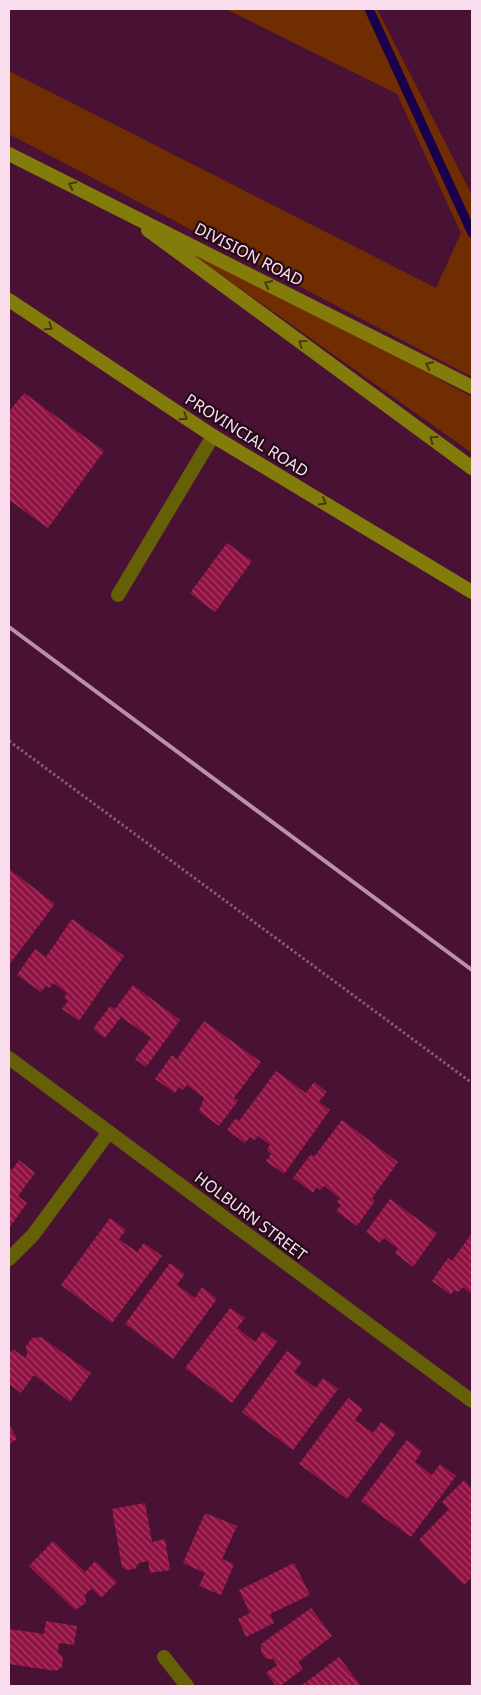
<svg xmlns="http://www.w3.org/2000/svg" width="481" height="1695" viewBox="0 0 481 1695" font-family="'Noto Sans',sans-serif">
	<defs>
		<pattern id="building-back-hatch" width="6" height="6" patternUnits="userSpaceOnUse" patternTransform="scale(1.25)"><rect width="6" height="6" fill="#901242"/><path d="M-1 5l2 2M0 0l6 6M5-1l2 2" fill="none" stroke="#a63f67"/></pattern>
	</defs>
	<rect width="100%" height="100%" fill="#491235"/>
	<path fill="#712d02" d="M226,9H377L472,195V377L9,134V71L436,288L461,233L397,94Z
		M185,249L415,366L472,397V453Z"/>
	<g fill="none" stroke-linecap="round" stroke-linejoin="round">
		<path stroke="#19004d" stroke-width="9" d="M369,9L472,233"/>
	</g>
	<path fill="url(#building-back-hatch)" d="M24,393L104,451L48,528L9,500V412Z
		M227,543L252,561L215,612L190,593Z
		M9,869L55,904L9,965Z
		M72,919L124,956L79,1021L62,1009L68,1001L64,998L67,993L53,983L50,988L46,986L41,992L17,975L35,949L46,957Z
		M133,985L180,1020L146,1067L135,1059L151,1038L121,1017L105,1038L93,1029L110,1006L115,1009Z
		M204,1021L261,1062L234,1098L238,1101L219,1126L199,1111L204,1098L187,1085L183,1090L179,1087L175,1093L155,1079L172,1055L177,1059Z
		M276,1071L306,1093L314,1082L327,1092L319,1102L330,1110L284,1174L266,1161L271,1154L267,1150L270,1145L258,1136L255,1140L250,1137L245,1143L227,1130L235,1119L239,1121Z
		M342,1120L398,1162L372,1198L375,1201L357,1226L336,1211L341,1205L337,1202L340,1198L324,1186L320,1190L317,1187L313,1193L293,1178L311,1154L314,1157Z
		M19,1160L35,1173L18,1196L27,1203L9,1228V1168L12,1170Z
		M390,1199L437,1233L413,1267L395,1253L398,1249L384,1238L380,1243L366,1232Z
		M110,1218L126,1230L119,1239L137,1252L144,1243L162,1256L112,1323L61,1285Z
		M472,1233V1294L463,1287L458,1292L454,1290L451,1295L432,1281L448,1258L452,1261Z
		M170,1263L185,1274L177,1285L195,1298L202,1287L217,1299L173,1359L125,1324Z
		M230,1308L245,1318L237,1328L255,1342L263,1331L277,1342L232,1403L185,1368Z
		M41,1337L91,1373L70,1402L34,1375L21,1393L9,1384V1354L13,1349L25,1358L27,1354L26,1346L32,1338Z
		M287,1351L302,1362L294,1372L316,1388L323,1378L338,1389L293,1450L242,1412Z
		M348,1398L363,1409L355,1420L373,1433L381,1422L396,1433L347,1499L299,1464Z
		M9,1424L17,1439L9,1444Z
		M407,1440L422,1451L415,1462L432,1475L440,1464L456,1476L411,1537L361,1501Z
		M464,1480L472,1489V1577L464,1585L419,1540L449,1509L442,1502Z
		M145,1503L152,1542L165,1539L170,1570L150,1573L148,1561L139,1563L135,1569L127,1570L122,1567L112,1509Z
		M205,1513L237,1526L222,1559L234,1564L221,1595L199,1586L205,1573L183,1563Z
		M53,1541L85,1572L95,1561L117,1582L101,1598L92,1588L85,1595L86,1603L75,1610L29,1566Z
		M294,1563L310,1595L270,1614L274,1623L246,1637L238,1619L250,1613L239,1590Z
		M311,1608L332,1636L298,1662L303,1669L280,1686H276L266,1673L277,1665L273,1659H266L261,1652V1644Z
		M46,1621L77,1626L74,1645L59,1643L58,1652L63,1657L62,1667L56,1671L9,1664V1629L44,1634Z
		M339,1657L361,1686H301Z"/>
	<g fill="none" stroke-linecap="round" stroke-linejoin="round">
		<path stroke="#875a75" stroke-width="3" stroke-dasharray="2.5 2.5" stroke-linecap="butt" d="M9,741L472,1083"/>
		<path stroke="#656007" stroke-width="14" d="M118,595L213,436"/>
		<path stroke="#656007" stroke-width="14" d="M9,1058L472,1401
			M9,1259L33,1235L109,1132
			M164,1657L187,1686"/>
		<path stroke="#837c0a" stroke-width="14" d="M9,154L472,387
			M148,230L472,468
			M9,300L213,436L472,592"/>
		<path stroke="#b892a8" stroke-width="4" d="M9,627L472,970"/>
	</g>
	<defs><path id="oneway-chevron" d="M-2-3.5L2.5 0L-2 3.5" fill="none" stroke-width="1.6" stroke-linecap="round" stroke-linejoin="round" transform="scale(1.25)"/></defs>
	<g stroke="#493812">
		<use href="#oneway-chevron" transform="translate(72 185) rotate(-154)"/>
		<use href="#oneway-chevron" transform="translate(268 284) rotate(-153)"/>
		<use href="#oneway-chevron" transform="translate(49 327) rotate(34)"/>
		<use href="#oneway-chevron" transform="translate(302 343) rotate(-144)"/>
		<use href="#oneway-chevron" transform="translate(429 365) rotate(-153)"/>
		<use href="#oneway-chevron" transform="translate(184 417) rotate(34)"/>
		<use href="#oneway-chevron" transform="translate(433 439) rotate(-144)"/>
		<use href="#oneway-chevron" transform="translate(323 502) rotate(31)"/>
	</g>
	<g text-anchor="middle" stroke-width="4.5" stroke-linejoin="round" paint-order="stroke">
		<g font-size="16" fill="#faddec" stroke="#220a18">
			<text transform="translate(249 254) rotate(27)" y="6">DIVISION ROAD</text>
			<text transform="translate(247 435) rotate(32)" y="6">PROVINCIAL ROAD</text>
			<text transform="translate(251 1216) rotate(37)" y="6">HOLBURN STREET</text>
		</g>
	</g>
	<rect width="481" height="1695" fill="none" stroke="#faddec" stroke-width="20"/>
</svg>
